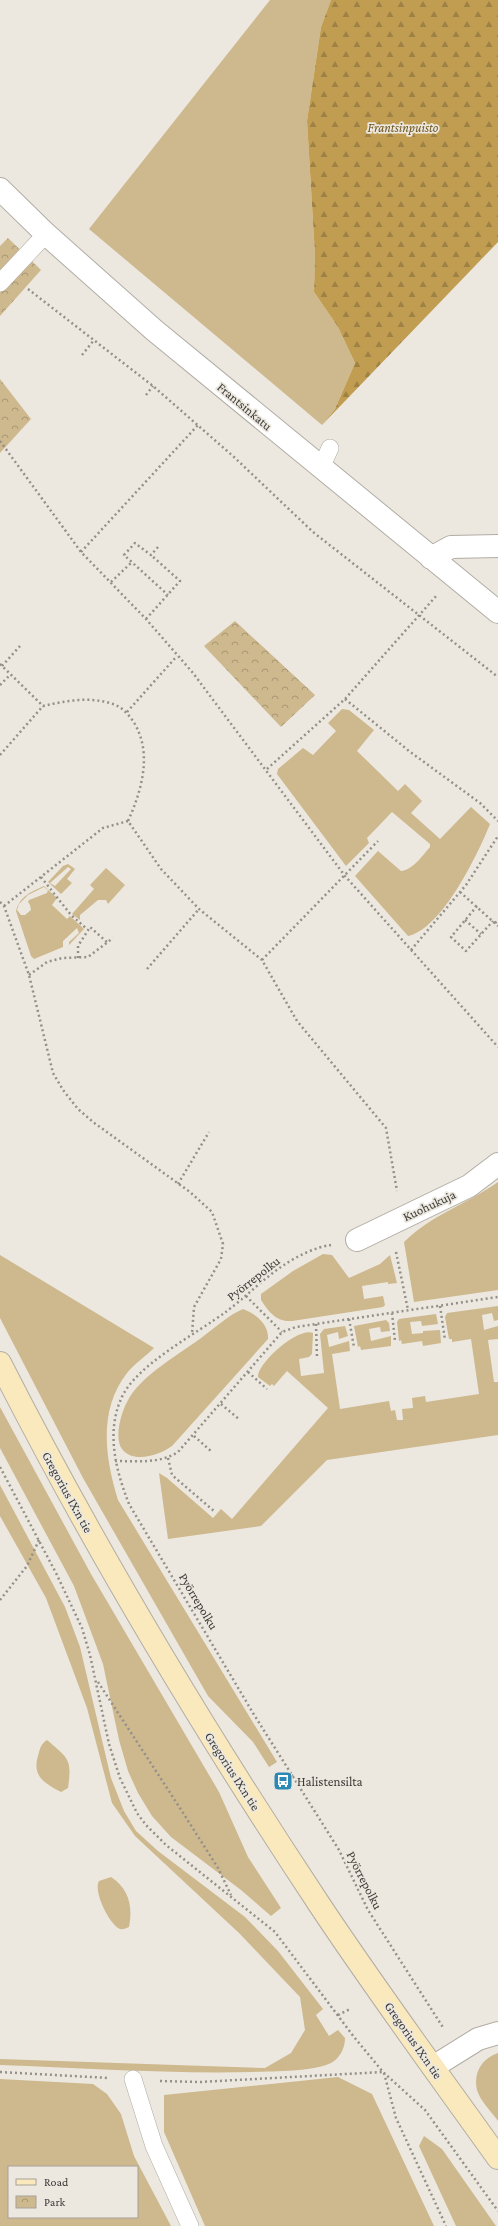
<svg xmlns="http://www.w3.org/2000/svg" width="498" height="2226" viewBox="0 0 498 2226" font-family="'Crimson Pro',serif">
	<defs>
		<pattern id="forest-firs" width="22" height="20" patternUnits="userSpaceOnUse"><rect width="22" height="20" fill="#c19d51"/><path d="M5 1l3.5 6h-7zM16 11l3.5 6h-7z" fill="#9e8144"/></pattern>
		<pattern id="park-crowns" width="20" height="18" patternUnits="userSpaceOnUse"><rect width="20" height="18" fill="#ceb88d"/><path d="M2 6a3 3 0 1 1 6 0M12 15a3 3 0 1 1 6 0" fill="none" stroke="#a89774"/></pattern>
	</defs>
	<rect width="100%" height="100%" fill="#ece8df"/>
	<path fill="#ceb88d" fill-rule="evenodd" d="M270,0H331L321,27L307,121L315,255L314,292L338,327L355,363L335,409L322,425L89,229Z
		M342,709L349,710L374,730L357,751L398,791L405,784L422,801L411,813L440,839L471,807L490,824C478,854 442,929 408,936L355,876L378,851L401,871C413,870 422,856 430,847V844L392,812L367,838L369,843L346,866L277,774L278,769L303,748L313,755L336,731L328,723Z
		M68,864L75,869L67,879L72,883L61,894L48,882L63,866ZM68,867L71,869L55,886L50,883Z
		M106,868L125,885L108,904L106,900H98L80,915V920L72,914L94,889L90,885Z
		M44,886L57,898L52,905L67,919L70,916L84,929L69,945V942L79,933L77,928L63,941V947L34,959L31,956L16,911C20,896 31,892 44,886ZM44,887L48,890L47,893L29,900L28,902L30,905L31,910L25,915H21L17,910L19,904L28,895Z
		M498,1182V1290L414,1302L404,1242C433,1214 465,1205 498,1182Z
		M323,1254L332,1255L349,1278L380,1264L390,1255L397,1283L388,1284V1282L362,1286L364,1299L383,1296L385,1305L383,1307L292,1321C276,1322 269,1312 261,1300V1294L293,1271Z
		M0,1255L154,1348C146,1356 134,1364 127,1373C98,1410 105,1458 118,1500L277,1762L269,1767L253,1742L208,1696L83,1478L0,1318Z
		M498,1306V1320L494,1321L492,1313L482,1315L484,1330L498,1326V1339L488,1340L494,1382H498V1435L327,1460L261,1526L168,1539L159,1473L167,1478L213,1518L221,1509L232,1519L328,1408L287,1371L274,1386L272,1384L270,1386L258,1377C257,1364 297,1327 313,1333L312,1354L309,1357L299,1359L301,1376L324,1373L320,1334L324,1329L345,1326L348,1336L339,1339L338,1332L327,1335L329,1347L349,1341L350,1351L332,1354L340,1409L389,1401L391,1411L395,1410L397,1420H403L402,1409L413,1408L412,1398L425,1396L426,1402L479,1394L471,1339L452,1342V1339H449L445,1317L447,1313Z
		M243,1309C256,1314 269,1324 268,1339L172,1446C160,1455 133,1464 122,1449C114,1438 121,1413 127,1402C140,1375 182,1353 205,1335C217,1326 229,1315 243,1309Z
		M436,1314L438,1324L422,1326L421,1321L410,1322L412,1334L423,1333V1331L440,1330L441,1343L423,1346L422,1341L402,1344L401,1340L399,1341L397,1322L399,1319Z
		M386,1320L389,1323L390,1331L381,1332L380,1327L369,1329L371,1341L391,1336V1346L361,1350L360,1346L358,1347L354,1326Z
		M0,1407L91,1574L219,1792L248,1857L281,1908L271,1916L241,1890L171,1837L152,1816L138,1793L128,1771L119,1740L103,1664L74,1586L0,1448Z
		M0,1485L65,1607L80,1647L111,1778L124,1811L136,1831L158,1851L245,1917L278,1951L323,2009L316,2015L329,2036L338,2030L345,2038C345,2048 340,2058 331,2063C312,2072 274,2071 253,2072C169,2074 84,2068 0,2065V2059L265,2068L291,2053L305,2030L300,1997L239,1933L135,1836L112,1803L87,1708L46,1598L0,1516Z
		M47,1740C69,1759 72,1759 68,1788L61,1792C44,1783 32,1776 38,1756C40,1748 41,1744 47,1740Z
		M111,1877C129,1889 133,1906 129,1927C126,1928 123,1930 120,1929C109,1924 93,1891 99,1881Z
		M498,2053V2121C492,2112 480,2101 477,2090C473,2073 482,2058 498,2053Z
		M338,2077L372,2094L434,2226H205L164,2132V2095Z
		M0,2079L93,2084L107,2094L121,2114L134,2156L171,2226H0ZM9,2167H137V2217H9Z
		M424,2136L442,2149L496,2226H456L419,2146Z"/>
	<path fill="url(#forest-firs)" d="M331,0H498V242L322,425L335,409L355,363L338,327L314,292L315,255L307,121L321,27Z"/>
	<path fill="url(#park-crowns)" d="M8,238L41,270L0,316V246Z
		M0,379L31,419L0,453Z
		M235,621L315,695L281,727L204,646Z"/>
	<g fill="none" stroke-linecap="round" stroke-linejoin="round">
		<g stroke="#b1ada5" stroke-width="18">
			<path id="lane" d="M0,283L46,234
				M321,468L330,448
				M133,2079L154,2146L190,2226"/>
		</g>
		<g stroke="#b1ada5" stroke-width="24">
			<path id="street" d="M0,189L46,234L154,330L498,612
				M431,558L451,547L498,546
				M357,1240L469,1186L498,1164
				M433,2067L478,2039L498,2033"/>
		</g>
		<g stroke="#b1ada5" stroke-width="24">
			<path id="secondary" d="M0,1363C95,1550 203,1729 319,1904C376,1990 438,2074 498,2158"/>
		</g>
		<path stroke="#93908a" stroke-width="2.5" stroke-dasharray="2 3" stroke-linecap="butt" d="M28,289L153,386L234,457L313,532L498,677
			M82,355L94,340
			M146,395L153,386
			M0,441L81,552L146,619L193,673L345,876L498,1047
			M158,547L151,555L135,543L124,555L168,595
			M81,552L198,425
			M111,582L132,562
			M146,619L180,581L151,555
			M0,664L43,706C65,701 90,696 113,704C122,707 128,714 133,721C153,752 142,790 128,821L161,869L199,909L262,960L297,1021L386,1128L397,1191
			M2,666L20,646
			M0,685L10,675
			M345,699L409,751L480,803L498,821
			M127,712L177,656
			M0,755L43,706
			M267,769L345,699L437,595
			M41,877L71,915L87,929
			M460,892L498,926
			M0,902L4,906L29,975L53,1073L63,1090L78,1109L93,1122L190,1192L212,1212L223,1244L221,1259L194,1307L192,1334
			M4,906L103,828L128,821
			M477,906L451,937L466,951L493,921
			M465,920L481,934
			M495,923L498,920
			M411,950L466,885L498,836
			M78,958V946L90,927L108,943
			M262,960L378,841
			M147,969L199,909
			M29,975L47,962L62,958L88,957L113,938
			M178,1184L209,1132
			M331,1245C316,1247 297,1256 284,1265C264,1278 247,1296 227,1311C198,1333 135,1365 121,1399C106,1433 116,1471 129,1504L253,1713L339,1850L368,1910L444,2029
			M396,1252L408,1310
			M246,1296L282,1332
			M440,1306L445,1340
			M392,1313L395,1341
			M349,1319L354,1347
			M316,1324L317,1358
			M248,1372L267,1389
			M221,1404L240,1420
			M194,1436L212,1452
			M168,1458L172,1475L214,1511
			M115,1461C137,1461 159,1464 178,1452L282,1332L296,1327L498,1297
			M0,1467L56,1573L82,1628L90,1655L109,1744L120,1778L137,1813L146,1825L166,1845L275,1932L354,2037L383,2072L425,2110L498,2211
			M0,1600L27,1566L39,1540
			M98,1682L178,1805L218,1868L231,1895
			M283,1781L293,1775
			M338,2015L350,2009
			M0,2072L109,2078
			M384,2073L396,2118L446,2226
			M160,2081L200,2082L383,2072"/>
		<use href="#lane" stroke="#fff" stroke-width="17"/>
		<use href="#street" stroke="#fff" stroke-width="22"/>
		<use href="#secondary" stroke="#fae9bc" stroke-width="22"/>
	</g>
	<defs>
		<g id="bus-square" transform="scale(1)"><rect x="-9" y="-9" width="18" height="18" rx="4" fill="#2c89b5" stroke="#ece8df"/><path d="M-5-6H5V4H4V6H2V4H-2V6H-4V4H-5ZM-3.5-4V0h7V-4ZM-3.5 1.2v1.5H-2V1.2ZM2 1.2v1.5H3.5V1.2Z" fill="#fff"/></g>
	</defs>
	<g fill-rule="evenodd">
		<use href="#bus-square" x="283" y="1781"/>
	</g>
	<g text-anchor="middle" stroke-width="3.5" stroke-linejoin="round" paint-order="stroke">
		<g font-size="13" font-style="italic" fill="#6d541b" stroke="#ece8df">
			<text x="403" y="132">Frantsinpuisto</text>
		</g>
		<g font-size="13" fill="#3c3a37" stroke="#ece8df">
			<text transform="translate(245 406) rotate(40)" y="5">Frantsinkatu</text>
			<text transform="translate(429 1205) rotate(-25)" y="5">Kuohukuja</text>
			<text transform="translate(253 1278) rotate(-38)" y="5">Pyörrepolku</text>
			<text transform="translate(68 1492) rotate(61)" y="5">Gregorius IX:n tie</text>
			<text transform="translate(199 1601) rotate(59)" y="5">Pyörrepolku</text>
			<text transform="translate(233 1771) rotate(57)" y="5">Gregorius IX:n tie</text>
			<text transform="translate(365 1880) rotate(63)" y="5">Pyörrepolku</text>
			<text transform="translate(414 2040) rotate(55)" y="5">Gregorius IX:n tie</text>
		</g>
		<g font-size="13" fill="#3c3a37" stroke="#ece8df" text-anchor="start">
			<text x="297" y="1786">Halistensilta</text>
		</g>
	</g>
	<rect x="8" y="2166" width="130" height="52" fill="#ece8df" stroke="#a6a29c"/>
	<rect x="16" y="2179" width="20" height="6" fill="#fae9bc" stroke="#a6a29c"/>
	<text x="44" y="2186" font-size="12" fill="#3c3a37">Road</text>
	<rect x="16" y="2196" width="20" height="12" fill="url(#park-crowns)" stroke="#a6a29c"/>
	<text x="44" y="2206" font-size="12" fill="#3c3a37">Park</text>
</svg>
